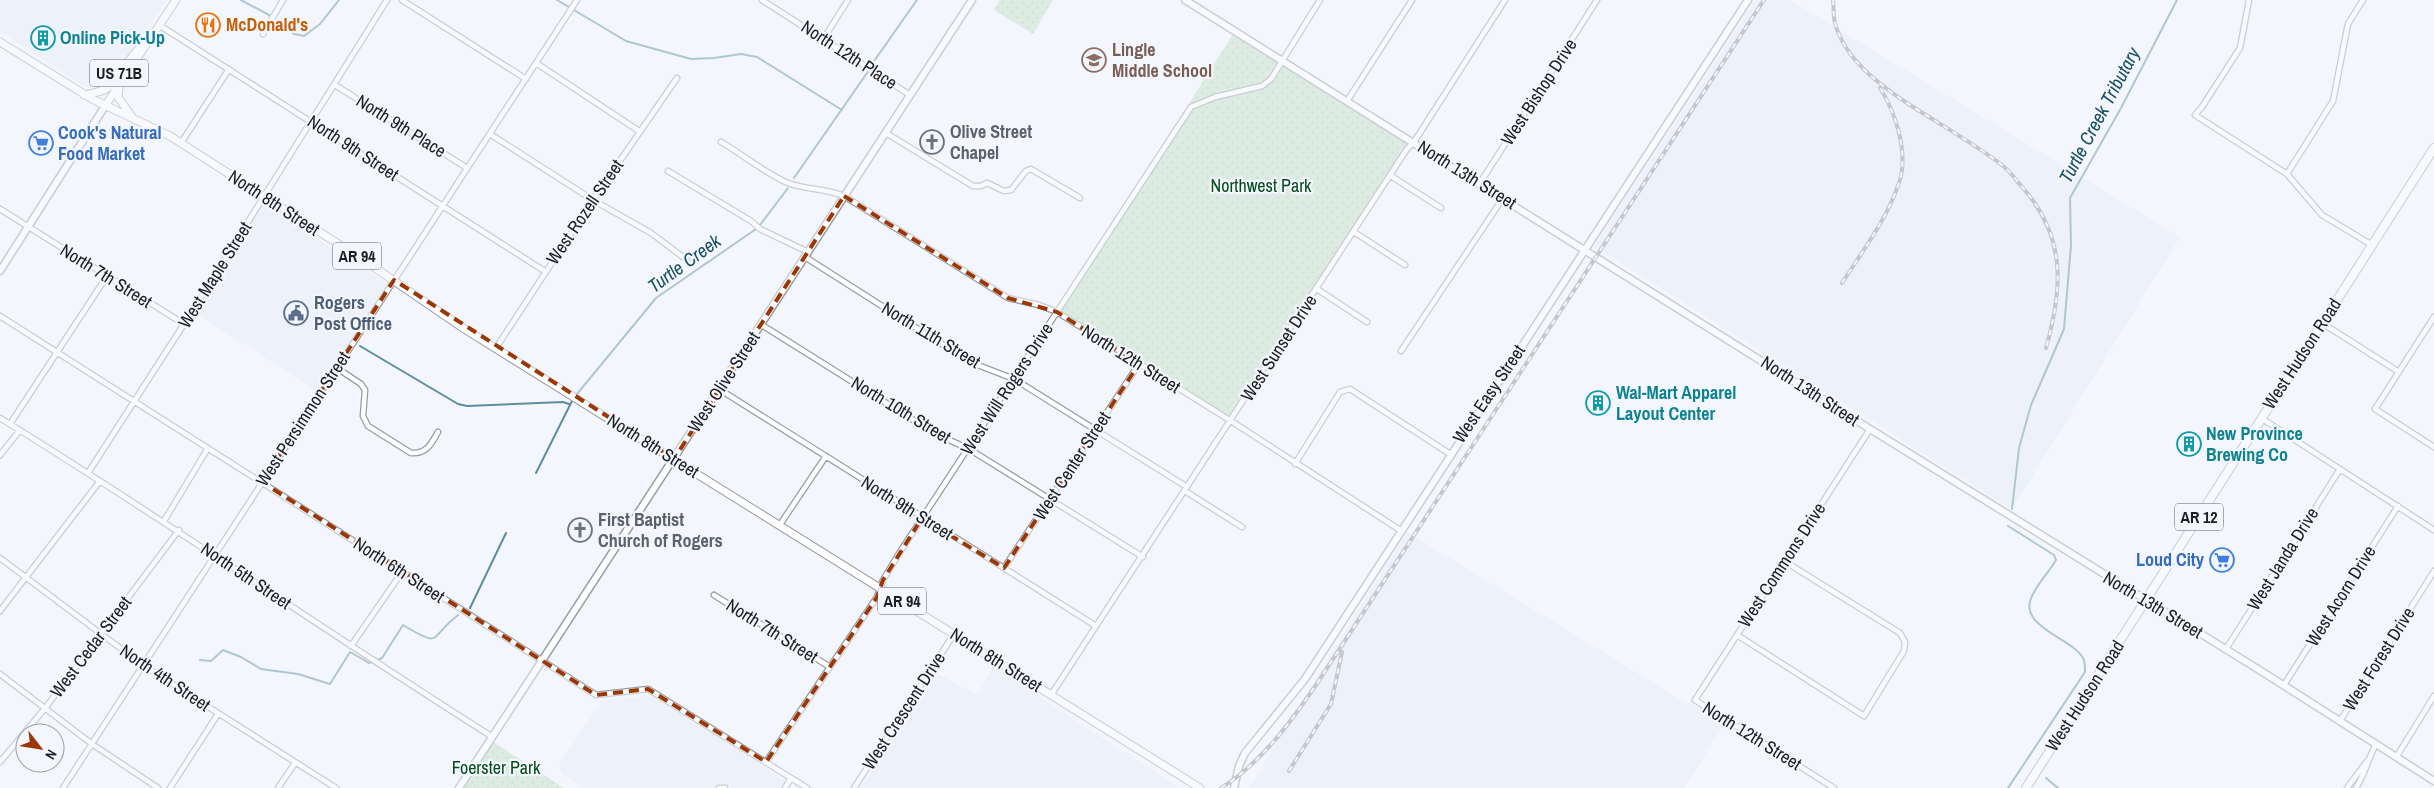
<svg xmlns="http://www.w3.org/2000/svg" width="2434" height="788" viewBox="0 0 2434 788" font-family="'Archivo Narrow',sans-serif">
	<defs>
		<pattern id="park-dots" width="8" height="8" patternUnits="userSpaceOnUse" patternTransform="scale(1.25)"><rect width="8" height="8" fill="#c3e0c5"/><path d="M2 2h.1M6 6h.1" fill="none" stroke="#a7c0a9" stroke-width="1.8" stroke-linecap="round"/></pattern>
	</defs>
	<rect width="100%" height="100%" fill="#f3f6fc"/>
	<path fill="#e4ebf8" d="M0,0H166L112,79L99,86L85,87L0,31Z
		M1756,0H1790L2180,237L2012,509L1594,246Z
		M263,203L390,286L318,392L193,311Z
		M1407,532L1681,700L1727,720L1684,788H1249Z
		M994,667L1179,788H861L936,673L977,695Z
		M652,696L726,742L792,786L790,788H584L562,774L559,765L602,701Z"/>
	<path fill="url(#park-dots)" d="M1000,0H1053L1033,34L994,10Z
		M1235,31L1414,142L1231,421L1057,312Z
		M489,739L564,788H459Z"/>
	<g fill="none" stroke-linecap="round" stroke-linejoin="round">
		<path stroke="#608d9c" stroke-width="2" d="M241,0L269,15
			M557,0L626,41L691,59L714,58L741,54L757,57L842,110
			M275,22L294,34L304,36L320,24L339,0
			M872,64L917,0
			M794,178L867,73
			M760,225L788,188
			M360,346L458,404L467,406L563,402L569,404
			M577,394L656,298L756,229
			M536,473L573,399
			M2012,509L2019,448L2031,405L2064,329L2071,245L2070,198L2121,108L2177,0
			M470,608L506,533
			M200,660L211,661L223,650L241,657L261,669L298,674L330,684L350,652L369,663L382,658L403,625C443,649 428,638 458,615
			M2046,778L2058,788
			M2008,788L2085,672C2085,669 2085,664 2084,660C2076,639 2016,627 2032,596C2038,583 2049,572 2056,560L2054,555L2008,526"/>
		<g stroke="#999ca1" stroke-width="7">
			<path id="street" d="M402,0L526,79
				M762,0L910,95
				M2249,0L2240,48L2202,107L2195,115L2287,174L2322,215L2372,245
				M159,25L546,272
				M263,34L283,0
				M824,38L848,0
				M536,63L639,131
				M335,85L467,168
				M1347,101L1412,0
				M886,133L973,186H981L987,183L1004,191L1011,190L1026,171L1031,169L1080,198
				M490,134L593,200L651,233L687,260
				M721,142C742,154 766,174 788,183C806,190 826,188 844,196L1008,298L1039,305L1057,312L1231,421L1400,530
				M181,143L229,69
				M668,171L751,221L760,229L808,252
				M2287,174L2333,101L2348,24L2363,0
				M1391,176L1441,208
				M1480,183L1597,0
				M0,209L184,324
				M1354,232L1405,265
				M805,257L970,362L1014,379L1187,487
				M1317,289L1367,322
				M0,316L596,695L648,689L807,788
				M2434,317L2375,409L2434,447
				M2322,323L2399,372
				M762,325L934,433L969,449L1143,557
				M496,348L593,200L677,78
				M1401,351L1503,198
				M337,368L361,384L365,390L363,416L368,426L411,453C427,454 431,444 438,432
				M719,389L1096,626
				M0,418C166,520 326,632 491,736
				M2261,418L2434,530
				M10,424L107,276
				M0,455L20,430
				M1295,464L1340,392L1350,389L1450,454
				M88,473L184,324L387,0
				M1185,491L1242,527
				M164,521L208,448
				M779,526L826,456
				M0,558L144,666L336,788
				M1004,568L1139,364
				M714,595L830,667
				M0,611L100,481
				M1737,635L1864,716L1904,651L1905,642L1900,633L1784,561
				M351,646L402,572
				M2226,649L2340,469
				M0,674L92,744L158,788
				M2284,685L2398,506
				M1051,695L1407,149L1414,142L1505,0
				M2340,721L2434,571
				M2397,756L2434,696
				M0,762L46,707L179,530
				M766,762L877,597L883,580L900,552L1191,107L1215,97L1262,86L1271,79L1320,0
				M63,788L577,0
				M170,788L218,714
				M278,788L295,763
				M719,788H725
				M785,788L791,778
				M854,788L954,634
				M1834,788L1695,700L1870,429
				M2347,788L2367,761
				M2356,788C2365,774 2368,759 2376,744"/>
		</g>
		<g stroke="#999ca1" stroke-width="9">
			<path id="secondary" d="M1185,0L1870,429L2261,671L2434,781
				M0,271L105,106
				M459,788L972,0
				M1234,788L1239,766L1245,753L1305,679L1748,0"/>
		</g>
		<g stroke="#999ca1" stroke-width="9">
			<path id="primary" d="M0,42L92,99L170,136L368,263L463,328L1200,788
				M119,87L118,97L132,117
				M84,95C93,93 104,92 110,86C123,74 128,57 142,46
				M105,106L176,0"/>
		</g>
		<g stroke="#999ca1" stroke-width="10">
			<path id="highway" d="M2026,788L2434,148"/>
		</g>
		<use href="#street" stroke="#fff" stroke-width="4.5"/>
		<use href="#secondary" stroke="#fff" stroke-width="6"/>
		<use href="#primary" stroke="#fff" stroke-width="7"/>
		<use href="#highway" stroke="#fff" stroke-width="8"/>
		<g stroke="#8d8f93" stroke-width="4">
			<path id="rail" d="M1833,0C1834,7 1833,16 1835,23C1845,60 1880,85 1910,105C1941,125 1973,143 2002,165C2010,171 2016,180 2023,188C2066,237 2063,288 2046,348
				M1842,283C1862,252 1887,219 1899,183C1909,154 1896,113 1880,88
				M1289,771L1331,704L1342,652
				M1221,788C1261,763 1290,723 1316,685L1764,0"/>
		</g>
		<use href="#rail" stroke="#f3f6fc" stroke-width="2" stroke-dasharray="5.5" stroke-linecap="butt"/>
	</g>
	<path d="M0 0H2434V788H0ZM844,196L1008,298L1057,312L1139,364L1004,568L922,518L883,580L877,597L766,762L648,689L596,695L262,482L394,280L674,459Z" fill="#f3f6fc" fill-opacity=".55" fill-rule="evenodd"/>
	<path fill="none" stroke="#9b3704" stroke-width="4" stroke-dasharray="10 6" stroke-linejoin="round" d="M844,196L1008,298L1057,312L1139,364L1004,568L922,518L883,580L877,597L766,762L648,689L596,695L262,482L394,280L674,459Z"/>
	<defs>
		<g id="restaurant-ring" transform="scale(1.25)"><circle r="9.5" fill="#f3f6fc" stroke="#e8710a" stroke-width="1.5"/><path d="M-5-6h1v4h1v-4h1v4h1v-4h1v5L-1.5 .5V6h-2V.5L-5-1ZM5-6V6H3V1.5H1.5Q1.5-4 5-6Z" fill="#e8710a"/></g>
		<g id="building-ring" transform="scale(1.25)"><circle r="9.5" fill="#f3f6fc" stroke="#0f9aa8" stroke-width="1.5"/><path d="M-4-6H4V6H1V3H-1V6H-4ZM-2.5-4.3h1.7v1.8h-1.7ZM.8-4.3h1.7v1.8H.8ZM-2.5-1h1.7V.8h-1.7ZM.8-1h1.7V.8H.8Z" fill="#0f9aa8"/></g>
		<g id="school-ring" transform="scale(1.25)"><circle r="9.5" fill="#f3f6fc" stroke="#8d6e63" stroke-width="1.5"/><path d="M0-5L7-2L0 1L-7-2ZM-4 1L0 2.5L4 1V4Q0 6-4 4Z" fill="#8d6e63"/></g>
		<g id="church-ring" transform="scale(1.25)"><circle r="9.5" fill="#f3f6fc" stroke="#6b7280" stroke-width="1.5"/><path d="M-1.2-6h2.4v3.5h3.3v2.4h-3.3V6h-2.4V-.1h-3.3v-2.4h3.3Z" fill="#6b7280"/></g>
		<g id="supermarket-ring" transform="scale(1.25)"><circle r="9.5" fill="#f3f6fc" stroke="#3f7fe0" stroke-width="1.5"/><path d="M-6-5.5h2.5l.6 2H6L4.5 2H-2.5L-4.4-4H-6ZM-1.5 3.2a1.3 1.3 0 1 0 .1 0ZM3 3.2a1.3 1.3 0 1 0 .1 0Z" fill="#3f7fe0"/></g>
		<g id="civic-ring" transform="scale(1.25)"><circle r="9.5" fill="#f3f6fc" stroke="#5c6f8a" stroke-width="1.5"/><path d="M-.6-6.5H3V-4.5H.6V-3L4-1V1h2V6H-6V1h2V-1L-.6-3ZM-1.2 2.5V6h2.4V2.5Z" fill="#5c6f8a"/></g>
	</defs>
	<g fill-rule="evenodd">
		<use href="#restaurant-ring" x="208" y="25"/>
		<use href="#building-ring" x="43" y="38"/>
		<use href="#school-ring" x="1094" y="60"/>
		<use href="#church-ring" x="932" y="142"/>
		<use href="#supermarket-ring" x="41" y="143"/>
		<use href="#civic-ring" x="296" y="313"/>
		<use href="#building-ring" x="1598" y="403"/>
		<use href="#building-ring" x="2189" y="444"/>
		<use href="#church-ring" x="580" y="530"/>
		<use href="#supermarket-ring" x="2222" y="560"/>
	</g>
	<g text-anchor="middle" stroke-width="4.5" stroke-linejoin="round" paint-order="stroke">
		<g fill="#f3f6fc" stroke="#5d5f62" stroke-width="1">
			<rect x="90" y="59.5" width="58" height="27" rx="4"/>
			<rect x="333" y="242.5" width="48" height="27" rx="4"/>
			<rect x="2175" y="503.5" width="48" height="27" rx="4"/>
			<rect x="878" y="587.5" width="48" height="27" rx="4"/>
		</g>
		<g font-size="16" font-weight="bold" fill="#1d1e20">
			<text x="119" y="79">US 71B</text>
			<text x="357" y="262">AR 94</text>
			<text x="2199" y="523">AR 12</text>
			<text x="902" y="607">AR 94</text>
		</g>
		<g font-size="18" font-weight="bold" fill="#c56008" stroke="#f3f6fc" text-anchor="start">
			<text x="226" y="31">McDonald's</text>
		</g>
		<g font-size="18" font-weight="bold" fill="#0d838f" stroke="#f3f6fc" text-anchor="start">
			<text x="60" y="44">Online Pick-Up</text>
			<text x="1616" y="399">Wal-Mart Apparel<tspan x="1616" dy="21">Layout Center</tspan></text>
			<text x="2206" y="440">New Province<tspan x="2206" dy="21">Brewing Co</tspan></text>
		</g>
		<g font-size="18" font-weight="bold" fill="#785e54" stroke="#f3f6fc" text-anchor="start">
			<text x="1112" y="56">Lingle<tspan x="1112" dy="21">Middle School</tspan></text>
		</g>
		<g font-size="18" fill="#1d1e20" stroke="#f3f6fc">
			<text transform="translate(849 55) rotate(33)" y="6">North 12th Place</text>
			<text transform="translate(1539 92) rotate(-57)" y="6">West Bishop Drive</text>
			<text transform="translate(401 126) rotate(32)" y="6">North 9th Place</text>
			<text transform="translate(353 148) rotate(33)" y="6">North 9th Street</text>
			<text transform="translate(1467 175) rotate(32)" y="6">North 13th Street</text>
			<text transform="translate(274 203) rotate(33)" y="6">North 8th Street</text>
			<text transform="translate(585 212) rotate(-56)" y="6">West Rozell Street</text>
			<text transform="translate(215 275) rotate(-58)" y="6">West Maple Street</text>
			<text transform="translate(106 276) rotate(32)" y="6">North 7th Street</text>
			<text transform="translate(931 335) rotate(31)" y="6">North 11th Street</text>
			<text transform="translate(1279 348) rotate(-57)" y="6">West Sunset Drive</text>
			<text transform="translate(2302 354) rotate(-57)" y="6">West Hudson Road</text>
			<text transform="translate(1131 359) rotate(32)" y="6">North 12th Street</text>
			<text transform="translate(724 382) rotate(-57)" y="6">West Olive Street</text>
			<text transform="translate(1007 389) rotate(-57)" y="6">West Will Rogers Drive</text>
			<text transform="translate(1810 391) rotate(33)" y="6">North 13th Street</text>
			<text transform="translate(1489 394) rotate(-56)" y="6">West Easy Street</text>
			<text transform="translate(901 410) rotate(31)" y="6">North 10th Street</text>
			<text transform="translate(303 419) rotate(-57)" y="6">West Persimmon Street</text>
			<text transform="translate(653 446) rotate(32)" y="6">North 8th Street</text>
			<text transform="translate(1072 466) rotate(-57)" y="6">West Center Street</text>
			<text transform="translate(907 508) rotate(32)" y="6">North 9th Street</text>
			<text transform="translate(2283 559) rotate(-58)" y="6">West Janda Drive</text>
			<text transform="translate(1782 565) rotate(-57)" y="6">West Commons Drive</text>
			<text transform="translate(399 570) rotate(33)" y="6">North 6th Street</text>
			<text transform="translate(246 576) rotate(34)" y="6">North 5th Street</text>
			<text transform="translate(2341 596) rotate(-58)" y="6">West Acorn Drive</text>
			<text transform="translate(2153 605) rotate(31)" y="6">North 13th Street</text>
			<text transform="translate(772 631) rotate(32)" y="6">North 7th Street</text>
			<text transform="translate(91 647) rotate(-53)" y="6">West Cedar Street</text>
			<text transform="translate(2379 659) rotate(-58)" y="6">West Forest Drive</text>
			<text transform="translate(996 660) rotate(32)" y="6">North 8th Street</text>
			<text transform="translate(165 678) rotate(34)" y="6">North 4th Street</text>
			<text transform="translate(2085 696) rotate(-57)" y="6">West Hudson Road</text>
			<text transform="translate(904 711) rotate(-57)" y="6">West Crescent Drive</text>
			<text transform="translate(1752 736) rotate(32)" y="6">North 12th Street</text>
		</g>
		<g font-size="18" font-weight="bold" fill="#5b616d" stroke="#f3f6fc" text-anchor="start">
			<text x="950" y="138">Olive Street<tspan x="950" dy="21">Chapel</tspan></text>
			<text x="598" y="526">First Baptist<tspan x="598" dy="21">Church of Rogers</tspan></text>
		</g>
		<g font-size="18" font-weight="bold" fill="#366cbe" stroke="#f3f6fc" text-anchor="start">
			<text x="58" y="139">Cook's Natural<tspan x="58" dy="21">Food Market</tspan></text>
			<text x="2204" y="566" text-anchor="end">Loud City</text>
		</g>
		<g font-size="18" fill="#044a1a" stroke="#f3f6fc">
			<text x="1261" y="192">Northwest Park</text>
			<text x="496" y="774">Foerster Park</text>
		</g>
		<g font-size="18" font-weight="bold" fill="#4e5e75" stroke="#f3f6fc" text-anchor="start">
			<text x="314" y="309">Rogers<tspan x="314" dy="21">Post Office</tspan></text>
		</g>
		<g font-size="19" font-style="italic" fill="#1a505f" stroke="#f3f6fc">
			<text transform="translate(2099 115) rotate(-62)" y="7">Turtle Creek Tributary</text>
			<text transform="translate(684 263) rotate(-36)" y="7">Turtle Creek</text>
		</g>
	</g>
	<g transform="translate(40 748) rotate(121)"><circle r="24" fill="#f3f6fc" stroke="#9da0a4"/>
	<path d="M0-4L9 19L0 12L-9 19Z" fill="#9b3704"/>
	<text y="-8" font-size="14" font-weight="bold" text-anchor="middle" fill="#1d1e20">N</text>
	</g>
</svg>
